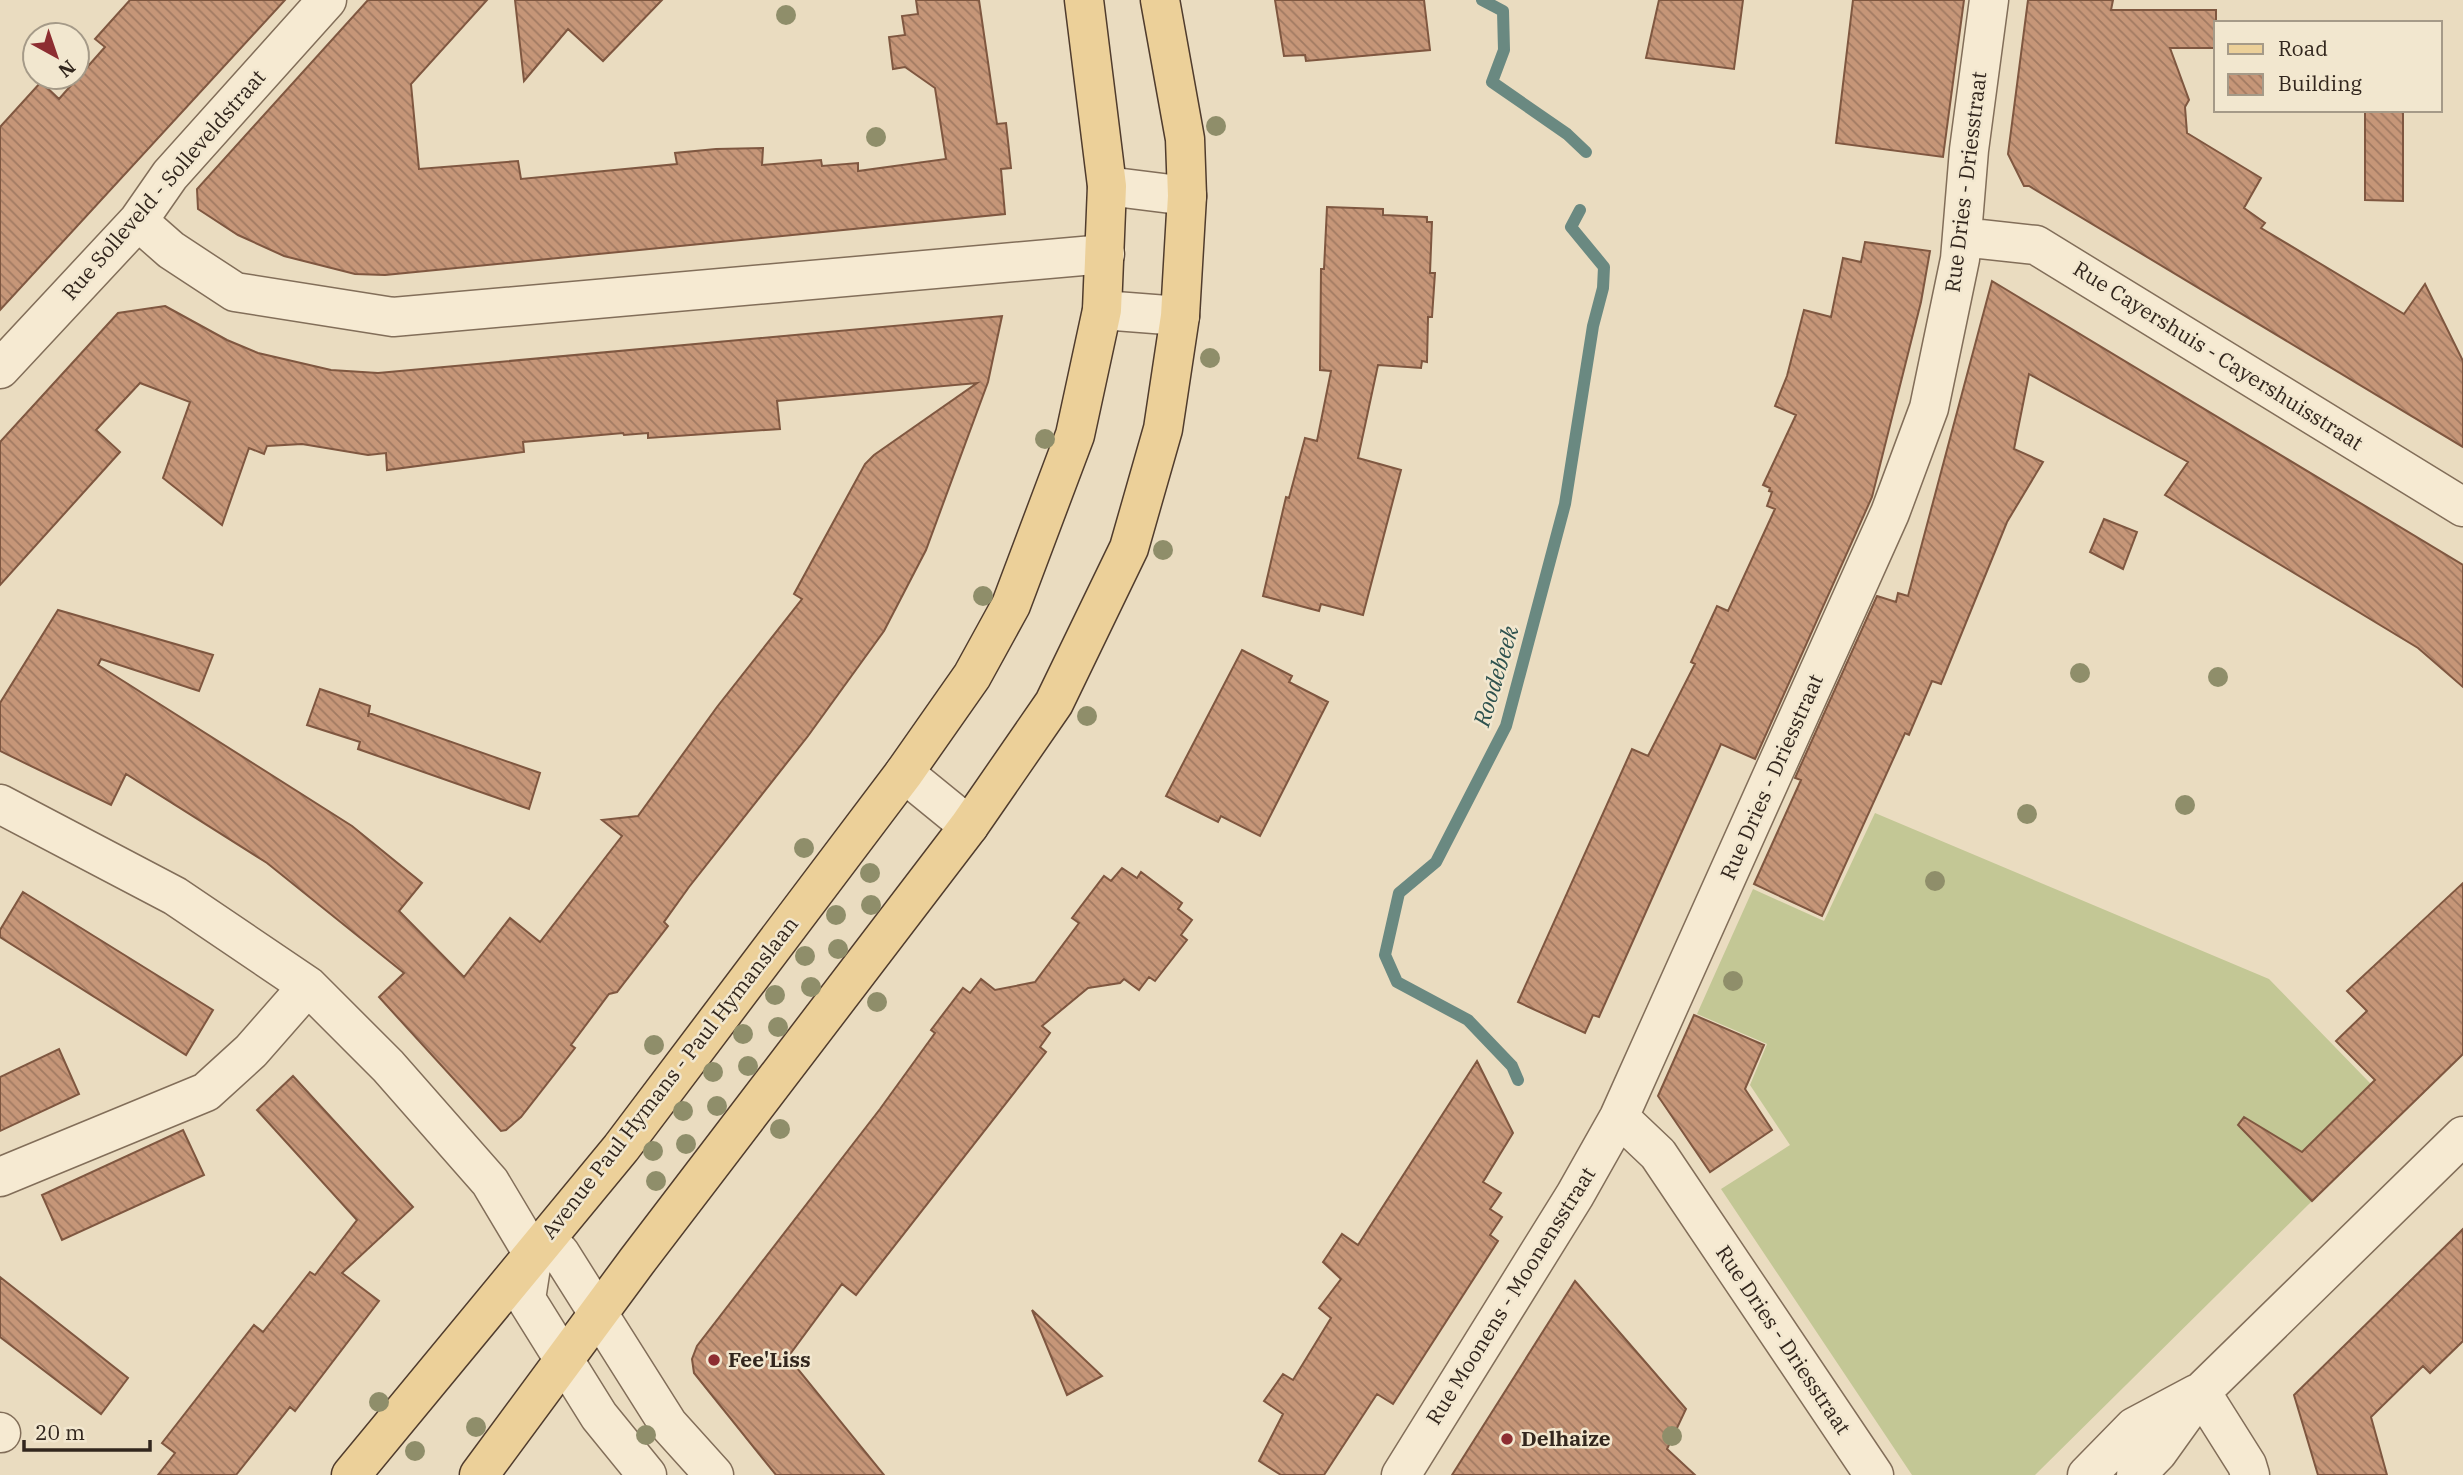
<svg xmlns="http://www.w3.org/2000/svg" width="2463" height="1475" viewBox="0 0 2463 1475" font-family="'IBM Plex Serif',serif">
	<defs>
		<pattern id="building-back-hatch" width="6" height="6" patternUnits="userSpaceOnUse" patternTransform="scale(1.75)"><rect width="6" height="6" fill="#c69678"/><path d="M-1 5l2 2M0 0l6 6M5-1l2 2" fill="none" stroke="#a17a62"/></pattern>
	</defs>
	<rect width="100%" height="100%" fill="#eadcc0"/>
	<path fill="#c3c795" d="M1875,813L2269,979L2400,1114L2035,1475H1912L1721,1189L1790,1145L1750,1085L1767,1044L1697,1014L1753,889L1824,921Z"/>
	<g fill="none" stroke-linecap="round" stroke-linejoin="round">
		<path stroke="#6a8981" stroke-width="12" d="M1482,0L1503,11L1504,50L1492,82L1567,134L1586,152
			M1518,1080L1512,1066L1468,1020L1397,982L1385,955L1399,893L1436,862L1506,726L1565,504L1593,326L1603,288L1604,267L1571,227L1580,210"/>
	</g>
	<path fill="url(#building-back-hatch)" stroke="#7f5740" stroke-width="2" d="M130,0H285L0,310V127L41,82L59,99L105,47L95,39Z
		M368,0H487L411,84L419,169L518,161L521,179L677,164L675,153L716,149L763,148L762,165L821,160L822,166L858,163V171L946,159L935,88L905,67L893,69L889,37L905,35L902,16L918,14L916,0H979L997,124L1006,123L1011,168L1001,169L1005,214L385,275L355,274L284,256L238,235L198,209L197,189Z
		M515,0H662L603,61L568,29L524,81Z
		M1275,0H1424L1430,50L1306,61L1305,55L1284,56Z
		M1659,0H1743L1734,69L1646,58Z
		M1853,0H1964L1943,157L1836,143Z
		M2028,0H2113L2111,10H2216V48H2170L2189,100L2185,107L2187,133L2261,178L2244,208L2265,223L2261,228L2404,314L2425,284L2463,361V447L2029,186H2024L2008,154Z
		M2365,110H2403V201L2365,200Z
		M1327,207L1383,209V215L1427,217V222H1432L1430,273H1435L1432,317H1428L1427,362L1422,361L1421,368L1378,365L1358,458L1401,470L1363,615L1321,604L1319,611L1263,596L1286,497L1289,498L1305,438L1317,441L1331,371L1320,370L1321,269H1324Z
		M1865,242L1930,251L1921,302L1872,497L1755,759L1721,744L1599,1017L1593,1015L1585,1033L1518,1002L1632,749L1648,756L1695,664L1691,662L1717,606L1728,611L1775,509L1767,506L1772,492L1769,491L1770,488L1763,485L1796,415L1775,406L1787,376L1804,310L1831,317L1843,258L1861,262Z
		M1992,281L2463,565V687L2418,648L2165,495L2188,462L2029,374L2014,449L2043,462L2007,522L1941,684L1932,681L1909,735L1905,733L1822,916L1754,884L1801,780L1795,778L1877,596L1896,602L1898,593L1908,596Z
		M165,306L227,340L258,353L331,370L378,373L1002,316L988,382L926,550L884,631L808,736L689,887L664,922L668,926L617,992L609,994L571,1045L575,1048L521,1117L506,1130L501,1131L379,997L404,973L267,863L126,774L111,805L0,751V703L58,610L213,655L199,691L101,659L98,665L352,826L422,883L399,911L464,977L510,918L540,942L622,836L602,820L638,816L717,707L802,599L794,594L865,464L874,455L977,383L777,401L780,429L648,438V433L624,435L623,433L523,442L524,452L387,470L386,453L368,455L302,444L267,446L264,454L249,448L222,525L163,478L190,402L140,383L96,430L120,452L0,585V442L118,313Z
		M2104,519L2137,532L2123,569L2090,552Z
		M1242,650L1292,676L1289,682L1328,702L1260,836L1221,816L1218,822L1166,796Z
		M320,689L370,706L368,717L369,713L540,773L529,809L358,749L360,742L307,725Z
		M1122,868L1137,878L1141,872L1182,903L1178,909L1192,920L1181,935L1187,940L1155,981L1149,977L1139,990L1124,979L1120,983L1088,988L1042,1026L1050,1033L1040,1047L1046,1052L856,1295L842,1284L788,1357L884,1475H776L694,1373L692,1359L697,1346L880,1109L935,1033L931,1030L963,988L970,993L981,979L995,990L1035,982L1079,923L1072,918L1104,876L1111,881Z
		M2463,883V1054L2312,1201L2238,1125L2244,1117L2302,1152L2375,1080L2336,1041L2367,1011L2347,991Z
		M23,892L213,1010L186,1055L0,937V930Z
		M1694,1015L1764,1045L1745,1089L1772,1130L1710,1172L1658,1096Z
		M59,1049L79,1094L0,1131V1077Z
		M1477,1061L1513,1133L1483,1182L1501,1193L1490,1209L1502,1217L1490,1235L1498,1241L1393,1404L1377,1394L1324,1475H1281L1259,1461L1283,1414L1264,1401L1283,1374L1293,1380L1331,1318L1319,1308L1341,1279L1323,1262L1342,1234L1358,1245Z
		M293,1076L413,1207L342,1273L379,1301L295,1411L290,1407L236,1475H158L175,1453L162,1443L254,1325L263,1332L310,1272L315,1275L357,1220L257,1110Z
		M183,1130L204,1175L62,1240L42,1195Z
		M2463,1229V1341L2430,1373L2423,1366L2371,1417L2387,1475H2318L2294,1395Z
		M0,1277L128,1378L101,1414L0,1337Z
		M1575,1281L1686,1409L1667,1449L1695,1475H1452Z
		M1032,1310L1102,1376L1067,1395Z"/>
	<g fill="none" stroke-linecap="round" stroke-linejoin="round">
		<g stroke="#826e59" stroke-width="41">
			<path id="minor" d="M1107,186L1187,196
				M138,221L171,250L235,292L393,317L1105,254
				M1962,237L2036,245L2463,507
				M1102,310L1180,316
				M0,369L138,221L170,175L327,0
				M904,773L969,826
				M0,804L175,896L308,986L388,1066L490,1182L533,1254L526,1299L599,1416L647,1475
				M1619,1117L1658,1154L1874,1475
				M0,1177L206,1092L251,1051L308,986
				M533,1254L560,1253L668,1424L714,1475
				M2201,1392L2247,1465L2250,1475
				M0,1432L1,1433
				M1401,1475L1575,1195L1619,1117L1890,513L1929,408L1960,259L1969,150L1989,0
				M2087,1475L2134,1427L2196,1394
				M2136,1475L2158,1452L2201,1392L2463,1136"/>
		</g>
		<g stroke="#503c2d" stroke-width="41">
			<path id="major" d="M351,1475L621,1148L904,773L972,676L1011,605L1075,435L1102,310L1107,186L1084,0
				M479,1475L637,1261L969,826L1054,703L1129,548L1163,429L1180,316L1187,196L1185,139L1160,0"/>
		</g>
		<use href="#minor" stroke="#f6ead2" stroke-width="38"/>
		<use href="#major" stroke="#ecd099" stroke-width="38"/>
	</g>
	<g fill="#8f8e6a">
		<circle cx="786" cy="15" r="10"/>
		<circle cx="1216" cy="126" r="10"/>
		<circle cx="876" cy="137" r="10"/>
		<circle cx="1210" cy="358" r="10"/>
		<circle cx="1045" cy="439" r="10"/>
		<circle cx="1163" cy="550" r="10"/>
		<circle cx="983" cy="596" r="10"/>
		<circle cx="2080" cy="673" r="10"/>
		<circle cx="2218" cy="677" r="10"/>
		<circle cx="1087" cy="716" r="10"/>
		<circle cx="2185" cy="805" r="10"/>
		<circle cx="2027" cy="814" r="10"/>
		<circle cx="804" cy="848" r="10"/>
		<circle cx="870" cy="873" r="10"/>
		<circle cx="1935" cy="881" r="10"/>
		<circle cx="871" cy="905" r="10"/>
		<circle cx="836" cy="915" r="10"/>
		<circle cx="838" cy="949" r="10"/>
		<circle cx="805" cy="956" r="10"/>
		<circle cx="1733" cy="981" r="10"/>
		<circle cx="811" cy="987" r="10"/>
		<circle cx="775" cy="995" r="10"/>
		<circle cx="877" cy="1002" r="10"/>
		<circle cx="778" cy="1027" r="10"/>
		<circle cx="743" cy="1034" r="10"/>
		<circle cx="654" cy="1045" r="10"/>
		<circle cx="748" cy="1066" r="10"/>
		<circle cx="713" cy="1072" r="10"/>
		<circle cx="717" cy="1106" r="10"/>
		<circle cx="683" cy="1111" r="10"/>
		<circle cx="780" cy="1129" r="10"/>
		<circle cx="686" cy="1144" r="10"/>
		<circle cx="653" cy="1151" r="10"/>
		<circle cx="656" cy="1181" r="10"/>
		<circle cx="379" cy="1402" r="10"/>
		<circle cx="476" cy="1427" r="10"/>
		<circle cx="646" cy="1435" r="10"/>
		<circle cx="1672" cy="1436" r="10"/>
		<circle cx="415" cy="1451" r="10"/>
	</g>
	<g fill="#8d2d31" stroke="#f2e7cf" stroke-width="2.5">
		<circle cx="714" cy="1360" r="7"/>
		<circle cx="1507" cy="1439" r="7"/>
	</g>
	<g text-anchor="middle" stroke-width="5" stroke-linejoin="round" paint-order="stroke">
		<g font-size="21" fill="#32261d" stroke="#f2e7cf">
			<text transform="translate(1966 182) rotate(-83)" y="7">Rue Dries - Driesstraat</text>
			<text transform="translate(164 185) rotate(-49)" y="7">Rue Solleveld - Solleveldstraat</text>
			<text transform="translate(2218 356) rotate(32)" y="7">Rue Cayershuis - Cayershuisstraat</text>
			<text transform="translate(1772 777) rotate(-66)" y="7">Rue Dries - Driesstraat</text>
			<text transform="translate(670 1078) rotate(-52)" y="7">Avenue Paul Hymans - Paul Hymanslaan</text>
			<text transform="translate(1511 1296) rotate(-58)" y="7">Rue Moonens - Moonensstraat</text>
			<text transform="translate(1783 1340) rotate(56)" y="7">Rue Dries - Driesstraat</text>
		</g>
		<g font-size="21" font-weight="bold" fill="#32261d" stroke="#f2e7cf" text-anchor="start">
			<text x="728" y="1367">Fee'Liss</text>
			<text x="1521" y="1446">Delhaize</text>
		</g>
		<g font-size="23" font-style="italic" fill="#2d514e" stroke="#f2e7cf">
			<text transform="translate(1496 676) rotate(-73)" y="8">Roodebeek</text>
		</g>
	</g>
	<rect x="2214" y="21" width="228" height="91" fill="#f2e7cf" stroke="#a59a88" stroke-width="2"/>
	<rect x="2228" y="44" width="35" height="10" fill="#ecd099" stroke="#a59a88" stroke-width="2"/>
	<text x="2278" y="56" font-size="21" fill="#32261d">Road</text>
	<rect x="2228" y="74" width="35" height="21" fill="url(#building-back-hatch)" stroke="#a59a88" stroke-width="2"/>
	<text x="2278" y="91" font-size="21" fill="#32261d">Building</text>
	<g transform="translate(56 56) rotate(140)"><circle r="33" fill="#f2e7cf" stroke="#a59a88" stroke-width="2"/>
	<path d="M0-5L12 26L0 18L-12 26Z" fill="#8d2d31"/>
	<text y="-10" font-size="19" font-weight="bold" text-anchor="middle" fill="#32261d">N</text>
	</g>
	<path d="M24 1440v10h126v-10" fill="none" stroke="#32261d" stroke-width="3.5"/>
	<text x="35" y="1440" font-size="21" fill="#32261d" stroke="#f2e7cf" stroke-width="5" paint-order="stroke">20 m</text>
</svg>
